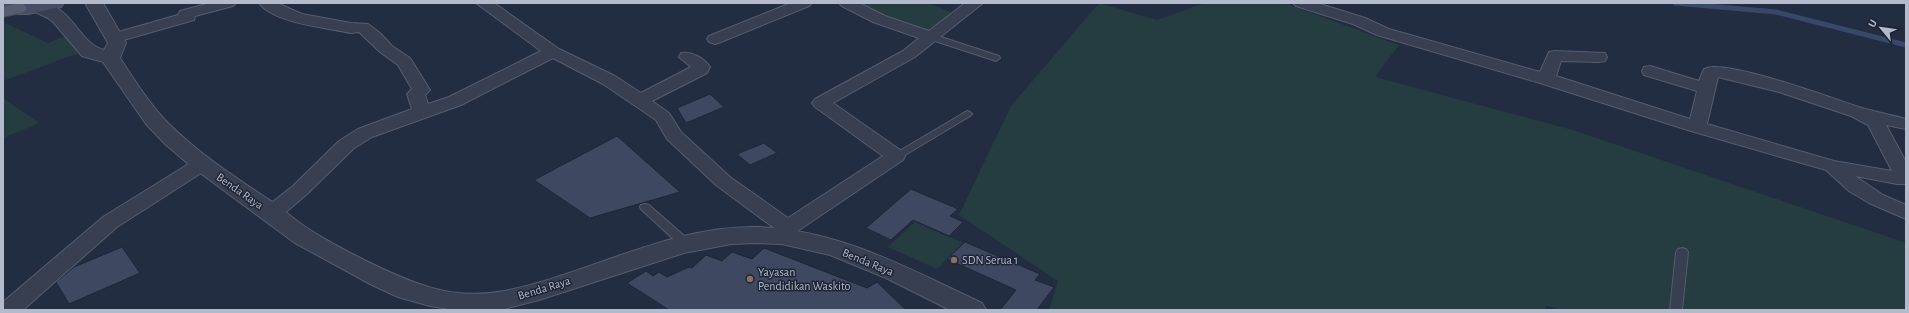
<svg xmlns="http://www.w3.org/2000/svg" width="1909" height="313" viewBox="0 0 1909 313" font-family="'Alegreya Sans',sans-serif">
	<rect width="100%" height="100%" fill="#232d41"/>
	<path fill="#253c41" d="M847,3H929L958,15L932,37Z
		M1099,3L1157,20L1205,3H1284L1399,45L1375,77L1573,130L1906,243V310H1563L1546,306V310H1049L1058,281L959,215L1011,106Z
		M3,22L48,43L67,35L81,52L3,81Z
		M3,98L39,123L3,138Z
		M915,222L963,243L937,269L888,247Z"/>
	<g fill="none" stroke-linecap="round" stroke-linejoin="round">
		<path stroke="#37486b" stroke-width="5" d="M1675,3L1776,12L1906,45"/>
	</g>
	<path fill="#3e4961" stroke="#1e2637" d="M710,94L724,107L686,123L677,108Z
		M617,136L680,192L590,218L534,180Z
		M764,143L777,153L750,165L737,154Z
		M911,189L958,209L950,216L963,222L949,236L913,220L891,240L866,228Z
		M965,242L1040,274L1035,280L1054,287L1037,310H1000L1016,290L947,259Z
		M122,247L140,273L69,304L56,282L74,267Z
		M764,248L867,288L877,282L906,310H669L627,283L646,271L653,276L659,272L667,277L689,267L692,268L706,255L722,261L732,252L752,259Z"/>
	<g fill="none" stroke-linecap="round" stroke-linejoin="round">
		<g stroke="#555d6e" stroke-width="2">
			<path id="service" d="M932,34L999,56L1000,58L996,61L993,60L929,39V35Z
				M967,111L970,112L972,114L970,116L900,158H892L891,156Z
				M645,204L649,205L690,241L692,244L690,247H682L641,209L640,207L641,205Z
				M1682,248L1686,249L1688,252L1682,310H1670L1676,252L1678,249Z"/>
		</g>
		<g stroke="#555d6e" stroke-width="2">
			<path id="minor" d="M210,3H236L233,6L195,16L194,20L120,41L114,43L108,41L106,38L108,35L178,15L180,11Z
				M259,3H277L302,14L351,23L368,24L381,34L392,46L410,58L430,90L425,95L428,104L449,97L541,51L476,3H494L559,49L615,76L641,93L691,67L679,57L681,53C692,51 704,58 710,67L707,73L652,101L669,113L681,132L730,177L788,218L883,156L815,107L812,103L815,99L903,51L919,38L873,22L842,6L839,3H859L885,16L929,31L965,3H983L915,57L833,103L903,152L905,156L903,160L796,232L791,240L784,242L777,240L774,235L777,230L716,185L667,139L656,120L603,84L553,58L461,105L372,137L353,149L307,194L279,218L272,219L265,218L262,213L265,208L293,186L339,141L358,129L412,109L407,94L412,89L398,65L380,52L359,32L351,33C328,28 273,23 259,3Z
				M791,3H812L809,6L721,42L715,44L709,42L707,39L709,36Z
				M1293,3H1317L1365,18L1389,29L1540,72L1549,52L1555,51L1605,53L1607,57L1605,61L1599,62L1561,61L1556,76L1690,119L1697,91L1644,75L1642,71L1644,67L1650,66L1699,81L1704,69C1723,57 1836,100 1862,108C1876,112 1891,115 1906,119V129L1886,125L1906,162V184H1897L1855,176L1883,195L1906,205V219L1869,203L1849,191L1826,170L1691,131L1540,83L1377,35L1353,24L1296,6ZM1718,77L1779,92L1851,116L1868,125L1892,171L1834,161L1707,124Z
				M202,158L209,160L212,164L209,168L117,227L23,310H3V302L103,217L195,160Z"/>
		</g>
		<g stroke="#555d6e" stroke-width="2">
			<path id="tertiary" d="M33,3C73,0 75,42 104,50L108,43L85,3H103L126,43L120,58C135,81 150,105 169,124C202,157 240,180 278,206C286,212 293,218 301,224C321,238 343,249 364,260C411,283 451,301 504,291C590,274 669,225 758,227C839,229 911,270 982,303L986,310H950L886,278L830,255L782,244L755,243L731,244L684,253L539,300L500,310H456L430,306L398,297L372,285L295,243L192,167L165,144L146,124L103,62L82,56L54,23L48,18L33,11L30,7Z"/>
		</g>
		<g stroke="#555d6e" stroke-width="2">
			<path id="secondary" d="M3,3H64L61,7L56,8L28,14H14L3,10Z"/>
		</g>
		<g stroke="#404859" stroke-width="2">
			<path id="primary" d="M19,3L24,4L27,8L24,12L3,17V7Z"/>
		</g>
		<use href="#service" fill="#373f50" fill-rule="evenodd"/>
		<use href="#minor" fill="#373f50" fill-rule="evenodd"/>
		<use href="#tertiary" fill="#373f50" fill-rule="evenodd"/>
		<use href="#secondary" fill="#454e64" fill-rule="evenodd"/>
		<use href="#primary" fill="#555e70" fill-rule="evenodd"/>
	</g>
	<g fill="#8d6e63" stroke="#1c2435" stroke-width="1.5">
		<circle cx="954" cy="260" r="4"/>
		<circle cx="750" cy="279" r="4"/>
	</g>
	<g text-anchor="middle" stroke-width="3" stroke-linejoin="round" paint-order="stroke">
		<g font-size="12" fill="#b3bacb" stroke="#1c2435">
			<text transform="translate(240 191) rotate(35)" y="4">Benda Raya</text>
			<text transform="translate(868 262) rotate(22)" y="4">Benda Raya</text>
			<text transform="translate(544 288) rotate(-17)" y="4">Benda Raya</text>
		</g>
		<g font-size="12" fill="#b3bacb" stroke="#1c2435" text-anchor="start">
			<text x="962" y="264">SDN Serua 1</text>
			<text x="758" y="276">Yayasan<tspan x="758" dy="14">Pendidikan Waskito</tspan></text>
		</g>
	</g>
	<rect width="1909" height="313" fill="none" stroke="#b3bacb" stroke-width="8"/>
	<g transform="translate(1881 28) rotate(299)" stroke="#1c2435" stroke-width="3" paint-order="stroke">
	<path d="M0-3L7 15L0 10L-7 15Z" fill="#b3bacb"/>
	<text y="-6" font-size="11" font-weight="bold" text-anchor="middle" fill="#b3bacb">U</text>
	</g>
</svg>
